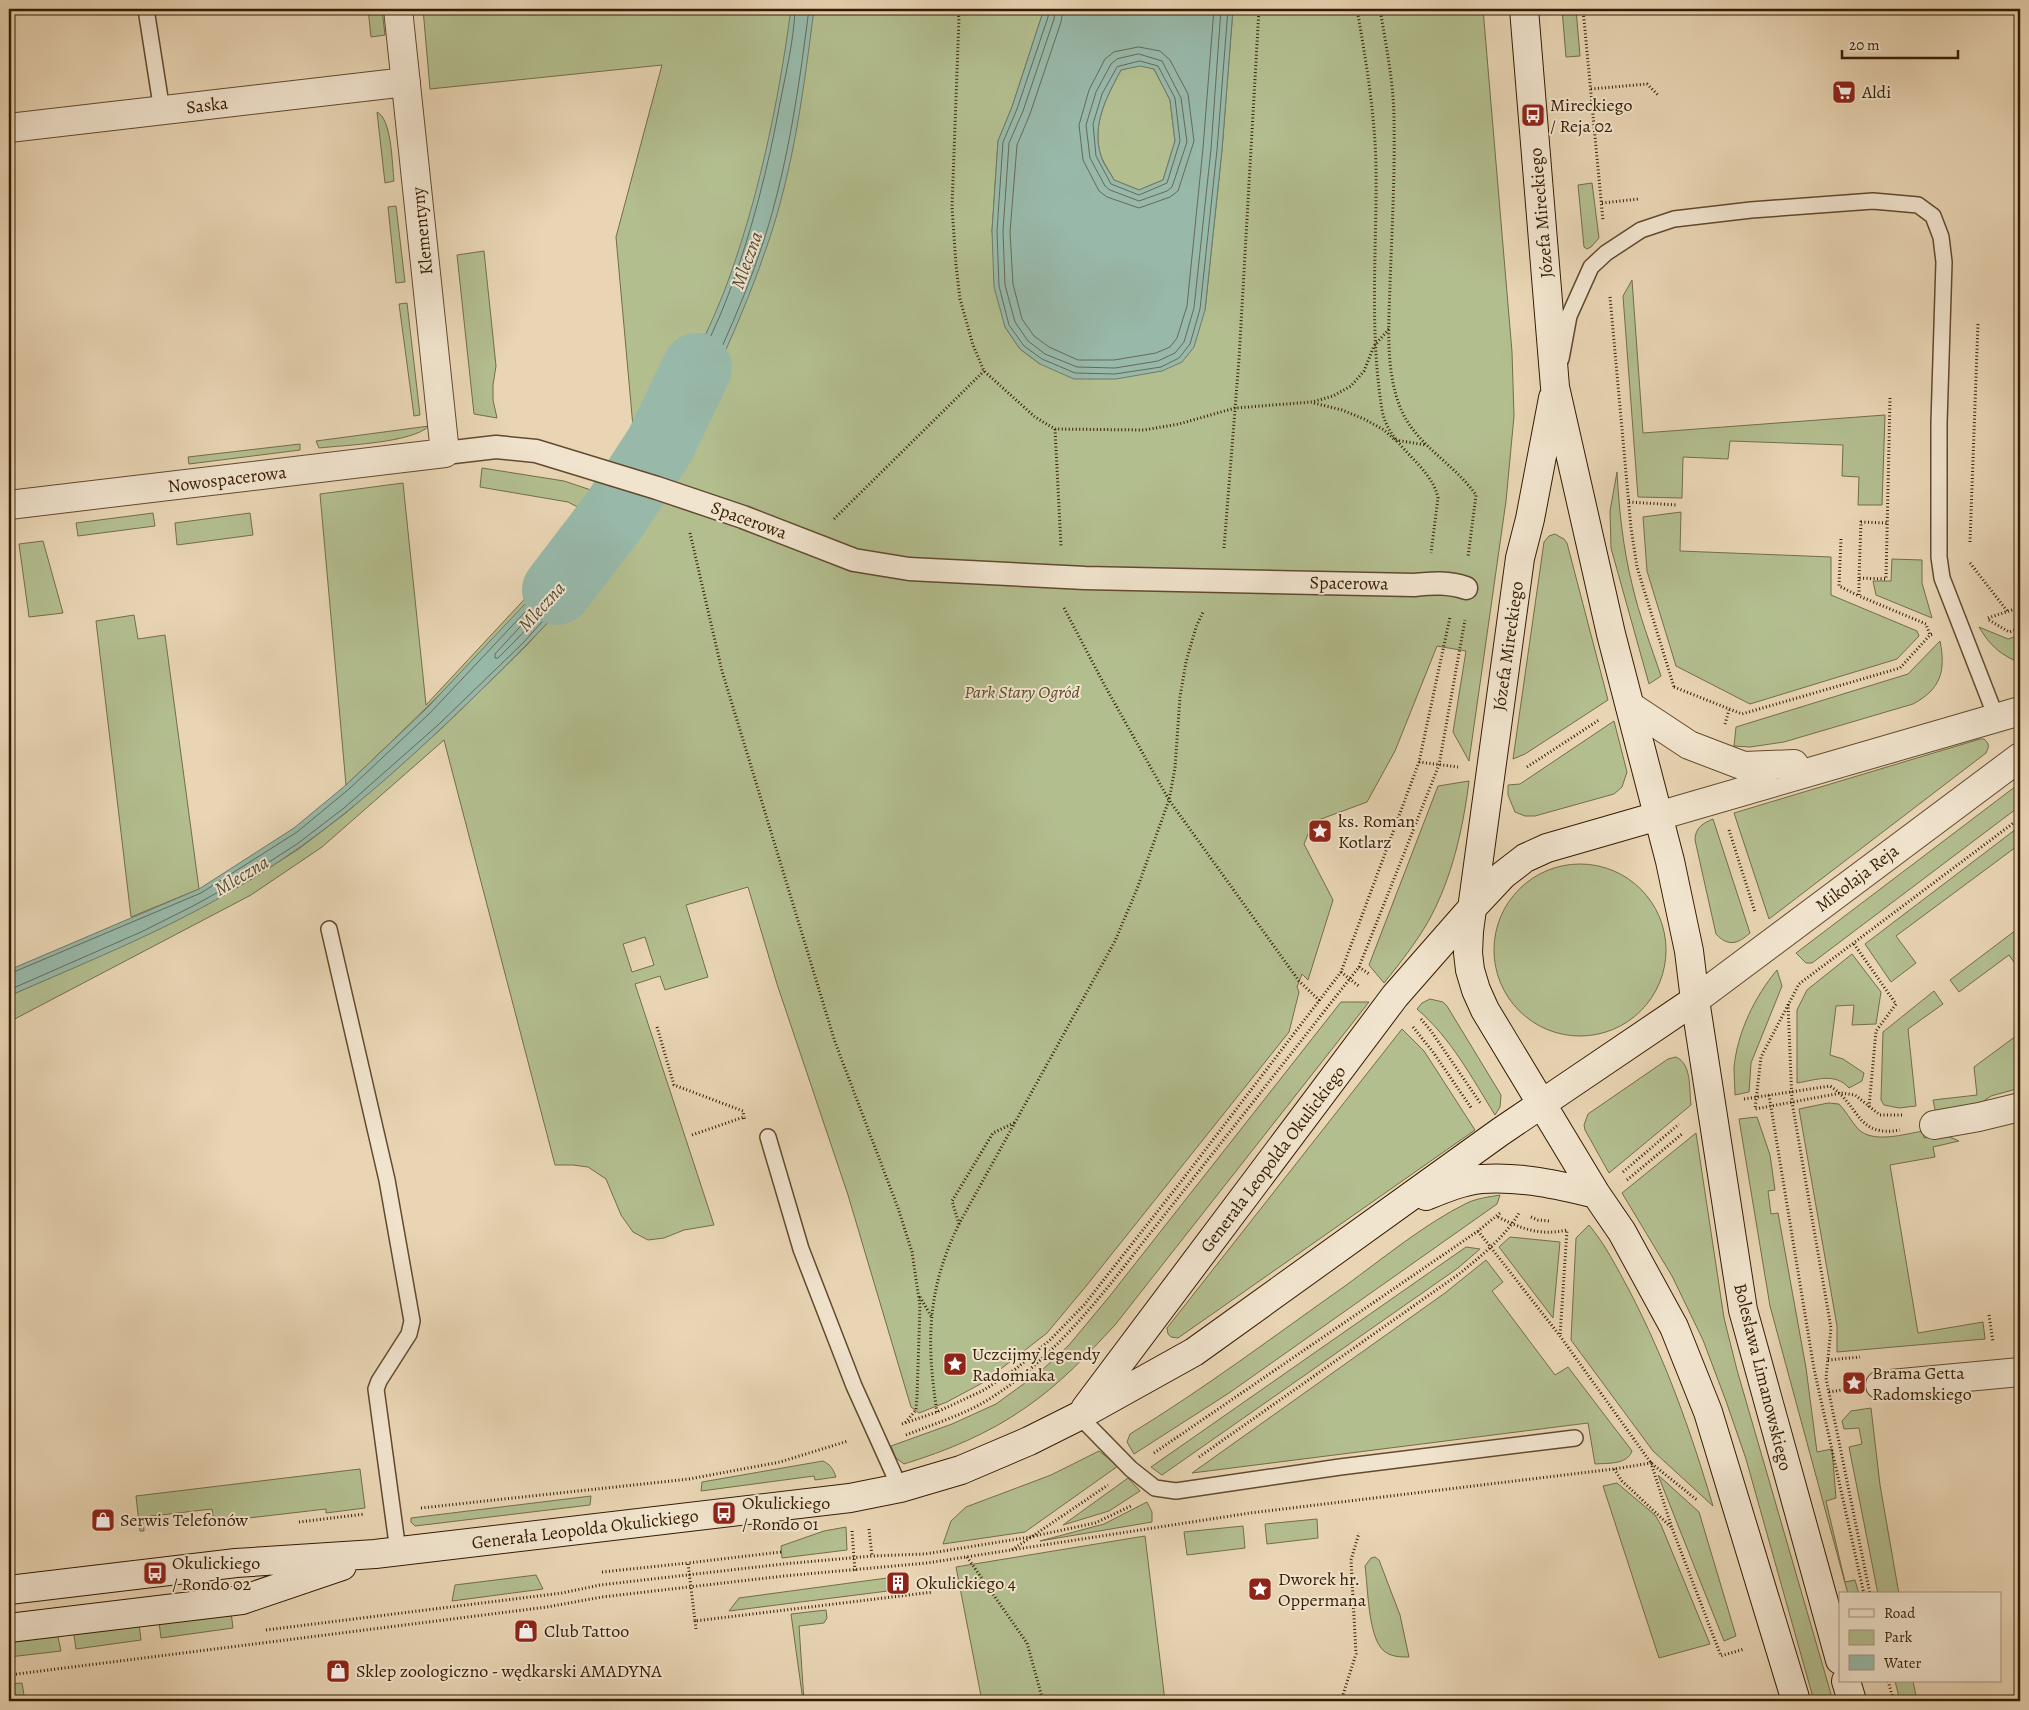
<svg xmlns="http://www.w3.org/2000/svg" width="2029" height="1710" viewBox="0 0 2029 1710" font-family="Alegreya,serif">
	<rect width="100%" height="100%" fill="#e9d5b4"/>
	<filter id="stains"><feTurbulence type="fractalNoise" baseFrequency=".004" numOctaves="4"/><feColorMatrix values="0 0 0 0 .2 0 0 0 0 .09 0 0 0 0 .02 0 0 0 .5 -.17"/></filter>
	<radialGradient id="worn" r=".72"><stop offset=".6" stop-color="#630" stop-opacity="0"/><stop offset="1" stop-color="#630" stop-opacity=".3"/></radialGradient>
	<path fill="#b3be8f" stroke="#746d48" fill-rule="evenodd" d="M368,9H382L385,35L371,37Z
		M423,9H1044L1012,107L998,141L992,231L1005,327L1020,349L1040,364L1205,310L1222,150L1233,9H1483L1512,352L1514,416L1506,501L1469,761L1453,732L1466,651L1437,646L1395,751L1367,802L1313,822L1304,844L1333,900L1308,980L1302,974L1297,987L1299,992L1289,1032L1087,1285L1047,1333L984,1382L947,1402L919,1413L911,1407L848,1195L777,984L748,887L686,905L708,977L665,990L660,976L635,984L714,1225L684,1230L664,1238L648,1240L633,1232L621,1215L606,1179L588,1167L573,1165H555L444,740L322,847L251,895L9,1022V996L143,936L195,910L252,879L300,848L347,812L442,728L526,646L583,584L625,529L631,520L635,449L616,237L662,65L430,89ZM645,937L654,965L632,972L623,944Z
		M1562,9H1576L1580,56L1566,57Z
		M1140,65L1154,69L1170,100L1175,141L1163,180L1139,190L1114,180C1110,172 1104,164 1101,156C1091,125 1107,96 1121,70Z
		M377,112C392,119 392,165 394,181L385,183Z
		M1592,183L1599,238L1591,247L1587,249L1584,247L1578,185Z
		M396,206L405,282L396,283L388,207Z
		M484,251L496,366L493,385V400L497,418L474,414L457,255Z
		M1632,280L1643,433L1885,415L1882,505H1858L1859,477L1842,476L1843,445L1730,441L1728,459L1683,457L1682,498L1638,497L1623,296Z
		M407,303L420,415L414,416L399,304Z
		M429,426C412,443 345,445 319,448L316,441Z
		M300,444V450L189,464L188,457Z
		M482,468L564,481L606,495L599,507L604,510C588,531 572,553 555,573C489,647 418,717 346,785L320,494L403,483L426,705L547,575L593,515L568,502L480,487Z
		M1617,472C1619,510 1623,547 1632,584C1639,615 1651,646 1661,676L1649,684L1611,548L1610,511Z
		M1681,512L1680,551L1831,557V595L1917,631L1919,636L1897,659L1750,704L1676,666L1647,571L1643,517Z
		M153,513L155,526L78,536L76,523Z
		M250,513L253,535L177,545L175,523Z
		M1555,534L1564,539L1567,543L1608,700L1525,754L1513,759L1544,542L1549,536Z
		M43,541L63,613L29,617L19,544Z
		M1892,559L1922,560V583L1932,618L1876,595L1873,581H1891Z
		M134,615L138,639L165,635L199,889L131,917L96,621Z
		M1979,627L2008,639L2020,635V663C2000,654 1991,647 1979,627Z
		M1940,641C1946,671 1941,689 1913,704L1784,742L1750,747L1734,746L1736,727L1908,674Z
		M1614,721L1627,772L1622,787L1614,794L1535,816H1525L1515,812L1508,795V785L1520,784Z
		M1980,739H1984C1990,744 1989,747 1986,753L1769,919L1734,813Z
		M1469,781C1463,829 1452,878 1429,920C1416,943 1400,963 1384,983L1369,965L1438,786Z
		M2020,783V806L1812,963H1806L1796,953Z
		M1713,819L1750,933C1738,944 1728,947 1716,934L1695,840C1695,828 1703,823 1713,819Z
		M2020,826V844L1896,936L1916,963L1891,982L1865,944Z
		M1494 950a86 86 0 1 1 172 0a86 86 0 1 1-172 0Z
		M2020,927V964L2016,965L2009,955L1959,992L1950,980Z
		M1852,954L1881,992L1876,1024L1852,1025L1854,1005L1836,1006L1830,1055L1843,1059L1864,1073L1862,1081L1849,1088C1835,1072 1816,1080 1797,1083V1010L1807,990Z
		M1777,970L1782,986L1751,1063L1749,1092L1735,1095C1735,1086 1734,1077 1734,1068C1737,1033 1755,996 1777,970Z
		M1934,991L1943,1004L1908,1029L1916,1106L1899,1108L1884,1105L1881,1100L1883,1032Z
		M1430,999L1443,1002L1447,1006L1501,1095L1500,1107L1495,1115C1472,1078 1451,1038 1417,1009L1422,1003Z
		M1341,1002H1369L1115,1325C1087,1355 1059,1385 1025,1408C988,1434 946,1451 904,1464L896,1458L891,1446L952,1424L996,1404L1040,1372L1069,1345L1109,1297Z
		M1402,1029L1424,1051L1475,1130L1178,1338L1171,1337L1168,1334L1167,1328Z
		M2020,1033V1088L1991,1096L1978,1105L1936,1114L1933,1100L1977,1095L1974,1067Z
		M1676,1057C1692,1064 1689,1089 1691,1105L1609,1173L1585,1130L1584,1125L1588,1114L1668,1059Z
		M1828,1103L1839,1104C1846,1111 1851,1121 1858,1129C1873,1144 1905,1134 1923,1131L1924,1138L1945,1135L1959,1141L1933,1147L1935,1157L1890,1165L1918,1333L1983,1322L1985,1339L1837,1352V1326L1799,1109Z
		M1757,1117L1770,1155L1775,1190L1768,1191L1771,1214L1778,1213L1806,1368L1817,1452L1832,1449L1836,1498L1826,1501L1845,1582L1855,1580L1859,1594H1848L1770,1306L1739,1119Z
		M1696,1133L1724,1318L1737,1370L1833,1701H1814L1746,1459L1726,1401L1703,1340L1672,1276L1622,1193Z
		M1500,1195L1497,1204L1229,1393L1134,1454L1127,1442L1130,1434C1204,1389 1274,1336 1345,1286C1382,1259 1426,1223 1467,1203C1478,1198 1489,1197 1500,1195Z
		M1589,1225C1605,1244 1617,1268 1629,1290C1666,1361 1690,1429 1713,1506L1653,1451L1571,1340L1576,1238Z
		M1510,1237L1560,1242L1553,1318L1499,1247Z
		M1466,1247L1480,1249L1458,1268L1162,1475L1151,1467Z
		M1486,1260L1503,1282L1492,1291L1555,1375L1568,1367L1632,1451C1627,1465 1607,1463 1595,1464L1588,1423L1192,1473L1445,1293Z
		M1871,1408L1880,1485L1899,1594H1878L1849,1447L1862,1444L1859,1428L1844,1429L1842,1421L1851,1411Z
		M1099,1451L1118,1466L1025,1532L943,1544L951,1521L966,1507L1051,1475Z
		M823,1461C831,1465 833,1469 836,1477L815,1480L814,1476L701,1491L702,1482Z
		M360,1469L365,1508L326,1513V1509L214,1522L212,1509L143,1517L144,1531H140L136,1496Z
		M1658,1475L1699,1512L1736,1636L1724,1641Z
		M1128,1478L1140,1491L1109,1511L1063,1525Z
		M1617,1483L1655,1515L1661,1525L1710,1644L1659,1658L1603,1486Z
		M591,1496L590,1505L415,1526L411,1522V1518Z
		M1147,1502L1152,1512V1522L1040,1541L1104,1524Z
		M1317,1519L1318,1538L1267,1544L1265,1524Z
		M1243,1526L1245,1548L1187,1555L1184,1532Z
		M846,1527L847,1550L782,1558L781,1546L824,1531Z
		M1145,1536L1165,1701H982L956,1567Z
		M1375,1557L1379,1560L1400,1615L1409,1657C1400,1657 1390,1657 1383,1650C1368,1636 1368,1587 1365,1566L1371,1558Z
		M536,1575L543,1589L452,1601L455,1585Z
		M887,1578L888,1591L729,1611L739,1598Z
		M826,1610L827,1618L824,1623L799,1626L804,1701H803L791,1614Z
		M231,1612L233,1628L161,1638L159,1622Z
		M139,1624L141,1640L76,1649L74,1635L77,1632Z
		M55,1635L58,1637L61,1651L9,1657V1640Z
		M1895,1681H1913L1917,1701H1900Z
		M22,1683L25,1701H9V1684Z"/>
	<path fill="#98b9aa" stroke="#707a67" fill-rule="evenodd" d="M791,9H814C804,87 794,167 768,243C743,318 708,390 673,461L643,451C672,400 702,348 724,292C758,202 778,105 791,9Z
		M1044,9H1233L1222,150L1205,310L1194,347L1182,362L1162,371L1116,379H1074L1040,364L1020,349L1005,327L994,287L992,231L998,141L1012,107ZM1140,66L1154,69L1170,100L1175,141L1163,180L1139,190L1114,180C1110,172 1103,164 1101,156C1091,125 1107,96 1121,70Z
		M604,510L631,520C587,586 531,641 475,696C406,763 335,828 253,878C177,926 91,960 9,996V970L199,889L294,828L346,785L426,709L556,571Z"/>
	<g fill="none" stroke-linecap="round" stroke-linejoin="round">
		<path stroke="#666a56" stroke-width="1" d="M795,9C794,40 786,72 780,103C768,168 752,231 729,293C709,347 679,396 652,446L653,449L668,454L671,453C705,384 740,314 764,240C788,165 799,87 809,9
			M1049,9L1048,17L1017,109L1003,142L997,231L999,286L1009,325L1024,346L1042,359L1075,373L1115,374L1161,367L1179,358L1190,344L1200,309L1217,150L1228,9
			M1055,9L1054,19L1023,111L1009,143L1003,231L1005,285L1015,322L1028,341L1045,354L1077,367L1115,368L1158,361L1175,353L1184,342L1194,308L1211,149L1221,9
			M1063,9L1061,22L1030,114L1017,145L1010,232L1013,284L1022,319L1034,336L1049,347L1078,360H1114L1156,353L1170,347L1177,338L1187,306L1203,148L1214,9
			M1139,47L1160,51L1170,60L1188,94L1194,141L1178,191L1170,197L1139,208L1107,197L1099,191L1083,160L1079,125L1089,90L1105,59L1114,52Z
			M1139,54L1162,61L1181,98L1187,142L1172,187L1167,191L1139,201L1110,190L1105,186L1090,158L1086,125L1096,92L1111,64L1117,59Z
			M1140,61L1158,66L1175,98L1180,141L1167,183L1139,195L1111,184L1096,156L1093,124L1102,94L1117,67Z
			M687,398L690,402L668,445L662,446L661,442Z
			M607,524L611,525L612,528C577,574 540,617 498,658H495V654L565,578Z
			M9,974L201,893L297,832L349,789L430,713L560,575L605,517L607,516L621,522V526L579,581L523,643L438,725L344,808L297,844L249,875L193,906L141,932L9,990"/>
		<path stroke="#98b9aa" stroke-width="70" d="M557,590L615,514L660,445L697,368"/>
		<g stroke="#624a2e" stroke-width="18">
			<path id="service" d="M146,9L162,111
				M1561,359L1569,316L1591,267L1606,253L1641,230L1674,219L1751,210L1873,201L1918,205L1933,216L1941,237L1944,262L1939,423V557L1942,578L1996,717
				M329,929L387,1180L412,1321L409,1334L379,1381L376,1389L398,1551
				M768,1137L801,1249L854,1386L900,1488
				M1079,1416L1131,1469L1155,1488L1176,1491L1340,1467L1575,1438"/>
		</g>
		<g stroke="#624a2e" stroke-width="25">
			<path id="pedestrian" d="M445,453L496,447L536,451L657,488L743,517L854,560L909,569L1085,578L1414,585C1432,583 1449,582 1466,588"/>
		</g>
		<g stroke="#624a2e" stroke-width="30">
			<path id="minor" d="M9,128L406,82
				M9,505L445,453L398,9
				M1934,1125L1979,1117L2020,1107
				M1880,1385L2020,1372"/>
		</g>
		<g stroke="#624a2e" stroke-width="30">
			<path id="tertiary" d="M1630,706L1689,745L1744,766L1794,764
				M1658,816L2020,711
				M1695,1000L2020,757"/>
		</g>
		<g stroke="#351c02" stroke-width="30">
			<path id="secondary" d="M1524,9L1555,387L1611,634L1670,861L1689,951L1695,1000L1743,1310L1840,1660
				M1553,398L1530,519L1520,558L1469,931L1468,953L1470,970L1476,990L1485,1010L1596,1194L1622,1232L1674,1327L1708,1412L1796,1701
				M1426,1196C1443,1189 1462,1181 1481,1179C1520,1176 1559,1185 1596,1194
				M1085,1409L1395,996L1473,907L1503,875L1525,858L1547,848L1658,816
				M9,1590L236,1563L375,1554L850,1498L900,1488L961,1470L1029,1441L1079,1416L1194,1352L1500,1132L1695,1000
				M9,1628L242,1600L342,1566
				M1846,1681L1852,1701"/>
		</g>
		<path stroke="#351c02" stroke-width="3" stroke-dasharray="1 2.5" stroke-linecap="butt" d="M957,9L959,18L952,207L956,265L960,299L973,345L984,371L1035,417L1055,429L1144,430L1179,424L1235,408L1312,402L1333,396L1351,386L1364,371L1374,346L1389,329
			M1357,9C1366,61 1375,114 1376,167C1377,248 1369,329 1382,410C1389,448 1431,464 1438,498L1431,553
			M1380,9C1386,46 1394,84 1394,121C1395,175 1392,229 1390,284C1389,323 1385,369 1400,407C1415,445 1454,463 1476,495L1468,557
			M1583,9L1603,221
			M1591,89L1647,84L1658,95
			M1602,203L1639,199
			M1610,297L1631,528L1637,567L1674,687
			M1890,398L1886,579L1859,578V596L1926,624L1930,635
			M1314,403L1342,410L1364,419L1384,430L1395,440L1426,445
			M1055,429L1061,546
			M1629,502L1677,505
			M834,519L984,371
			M690,533L722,671L835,1042L898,1208L912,1252L920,1306L917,1397L916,1410L905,1423
			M1841,539L1839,586L1859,596
			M1970,542L1978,323
			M1224,548L1239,359L1259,9
			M1970,563L2008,612
			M1859,578L1861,522L1887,523
			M1064,608L1105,686L1169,800L1299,981L1320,1001
			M1988,618L2015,609L2020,610
			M1989,620L2009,632L2020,629
			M1674,687L1742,714L1900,668L1930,635L1934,634
			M1725,724L1729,710
			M1419,762L1458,767
			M1527,767L1599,720
			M1729,830L1755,912
			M1854,944L1896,1004L1876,1031L1869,1107
			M1359,967L1369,974
			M1341,972L1360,987
			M1788,1004L1792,1102L1831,1328L1826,1378L1870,1594
			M1421,1019L1431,1031L1481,1104
			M657,1027L674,1085L743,1111L744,1117
			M1413,1027L1433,1052L1472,1109
			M1769,1095L1814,1369L1864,1594
			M1744,1099L1830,1086C1860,1105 1856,1138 1900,1130
			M1902,1115H1880L1855,1095L1841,1093L1755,1109L1761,1057L1799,984L2020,818
			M692,1135L744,1117L745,1121
			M1623,1172L1679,1124
			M1627,1180L1682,1134
			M1498,1217C1522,1229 1540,1236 1567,1230L1560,1336
			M1531,1217L1538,1220L1549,1221
			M959,1224L952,1201L993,1133L1016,1122
			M1478,1231L1560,1336L1651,1463L1697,1500
			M920,1297L931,1316
			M1989,1315L1993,1342
			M1828,1360L1860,1357
			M1829,1392L1848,1389
			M937,1412C926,1342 927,1289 959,1224L1115,941L1137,889L1169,800L1175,768L1180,697L1186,662L1196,627L1203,612
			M902,1424L937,1412L984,1390L1017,1368L1050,1340L1084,1305L1183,1179L1341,972L1419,762L1450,617
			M906,1435C936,1423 970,1413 997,1394C1041,1365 1079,1323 1112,1282L1359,967L1439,765L1465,620
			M1154,1453L1478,1231L1500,1213
			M1199,1457L1459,1274C1480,1257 1505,1237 1519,1213
			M1614,1469L1622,1481L1672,1528L1721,1656L1744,1649
			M421,1508L689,1479L780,1462L848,1441
			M299,1522L365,1514
			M869,1529L872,1556
			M852,1531L855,1571
			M1012,1550L1108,1485
			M781,1552L688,1563L695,1621L933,1592
			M967,1557L1027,1643L1043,1701
			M602,1572L688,1563
			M695,1621L696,1629
			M266,1630L562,1593L600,1585L783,1564L872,1556L925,1554L1030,1537L1095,1523L1131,1506
			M9,1675L547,1607L602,1597L784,1576L927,1563L1250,1513L1614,1469L1651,1463L1672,1528
			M1888,1681L1894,1701
			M1341,1701L1356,1654L1351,1560L1359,1533"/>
		<use href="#service" stroke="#f1e4ce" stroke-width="15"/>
		<use href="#pedestrian" stroke="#f1e4ce" stroke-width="22"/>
		<use href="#minor" stroke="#f1e4ce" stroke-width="28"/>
		<use href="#tertiary" stroke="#f1e4ce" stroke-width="28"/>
		<use href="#secondary" stroke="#f1e4ce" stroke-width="28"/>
	</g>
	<defs>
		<g id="supermarket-square" transform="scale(1.25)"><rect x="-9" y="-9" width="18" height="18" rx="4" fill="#8f2418" stroke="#f1e4ce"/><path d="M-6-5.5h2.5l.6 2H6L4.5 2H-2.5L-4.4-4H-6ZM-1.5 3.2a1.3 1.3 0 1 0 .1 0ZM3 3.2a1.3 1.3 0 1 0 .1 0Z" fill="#fff"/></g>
		<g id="bus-square" transform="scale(1.25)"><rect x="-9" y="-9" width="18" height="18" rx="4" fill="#8f2418" stroke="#f1e4ce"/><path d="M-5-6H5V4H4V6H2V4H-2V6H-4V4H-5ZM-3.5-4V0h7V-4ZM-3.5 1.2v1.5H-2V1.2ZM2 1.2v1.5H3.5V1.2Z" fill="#fff"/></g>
		<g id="sight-square" transform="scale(1.25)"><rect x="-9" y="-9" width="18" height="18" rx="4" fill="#8f2418" stroke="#f1e4ce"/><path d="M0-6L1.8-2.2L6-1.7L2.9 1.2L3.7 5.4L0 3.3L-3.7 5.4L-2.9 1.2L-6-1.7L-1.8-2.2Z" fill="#fff"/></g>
		<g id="shop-square" transform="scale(1.25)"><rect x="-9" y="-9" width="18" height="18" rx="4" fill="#8f2418" stroke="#f1e4ce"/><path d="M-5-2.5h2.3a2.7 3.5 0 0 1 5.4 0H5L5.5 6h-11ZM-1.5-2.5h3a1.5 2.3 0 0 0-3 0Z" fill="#fff"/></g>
		<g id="building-square" transform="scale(1.25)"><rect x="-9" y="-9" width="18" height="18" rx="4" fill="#8f2418" stroke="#f1e4ce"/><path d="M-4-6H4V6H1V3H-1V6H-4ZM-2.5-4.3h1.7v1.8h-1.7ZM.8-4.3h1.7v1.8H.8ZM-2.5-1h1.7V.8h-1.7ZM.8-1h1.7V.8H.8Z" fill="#fff"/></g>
	</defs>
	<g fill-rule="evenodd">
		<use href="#supermarket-square" x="1844" y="92"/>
		<use href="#bus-square" x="1533" y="115"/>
		<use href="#sight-square" x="1320" y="831"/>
		<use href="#sight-square" x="955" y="1364"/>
		<use href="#sight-square" x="1854" y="1383"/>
		<use href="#bus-square" x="724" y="1513"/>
		<use href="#shop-square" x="103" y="1520"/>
		<use href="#bus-square" x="155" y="1573"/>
		<use href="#building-square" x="898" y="1583"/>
		<use href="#sight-square" x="1260" y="1589"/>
		<use href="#shop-square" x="526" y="1631"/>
		<use href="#shop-square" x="338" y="1671"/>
	</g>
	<g text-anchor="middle" stroke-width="4" stroke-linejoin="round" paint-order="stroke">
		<g font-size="18" fill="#351c02" stroke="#f1e4ce" text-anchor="start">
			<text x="1862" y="98">Aldi</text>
			<text x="1550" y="111">Mireckiego<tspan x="1550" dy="21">/ Reja 02</tspan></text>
			<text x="1338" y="827">ks. Roman<tspan x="1338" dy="21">Kotlarz</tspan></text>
			<text x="972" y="1360">Uczcijmy legendy<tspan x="972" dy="21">Radomiaka</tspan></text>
			<text x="1872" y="1379">Brama Getta<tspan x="1872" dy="21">Radomskiego</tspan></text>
			<text x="742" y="1509">Okulickiego<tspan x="742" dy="21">/ Rondo 01</tspan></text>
			<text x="120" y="1526">Serwis Telefonów</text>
			<text x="172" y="1569">Okulickiego<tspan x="172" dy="21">/ Rondo 02</tspan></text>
			<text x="1278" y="1585">Dworek hr.<tspan x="1278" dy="21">Oppermana</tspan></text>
			<text x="916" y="1589">Okulickiego 4</text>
			<text x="544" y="1637">Club Tattoo</text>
			<text x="356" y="1677">Sklep zoologiczno - wędkarski AMADYNA</text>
		</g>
		<g font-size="18" fill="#351c02" stroke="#f1e4ce">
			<text transform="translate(207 105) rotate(-7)" y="6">Saska</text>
			<text transform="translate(1541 213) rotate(-95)" y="6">Józefa Mireckiego</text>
			<text transform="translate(422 231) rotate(-96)" y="6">Klementyny</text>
			<text transform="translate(227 479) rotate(-7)" y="6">Nowospacerowa</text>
			<text transform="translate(749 520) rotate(20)" y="6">Spacerowa</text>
			<text transform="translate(1349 583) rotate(1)" y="6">Spacerowa</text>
			<text transform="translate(1508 646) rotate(-82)" y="6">Józefa Mireckiego</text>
			<text transform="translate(1857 878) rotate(-37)" y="6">Mikołaja Reja</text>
			<text transform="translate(1273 1159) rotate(-53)" y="6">Generała Leopolda Okulickiego</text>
			<text transform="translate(1763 1377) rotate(76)" y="6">Bolesława Limanowskiego</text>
			<text transform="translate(585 1529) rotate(-7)" y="6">Generała Leopolda Okulickiego</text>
		</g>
		<g font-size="18" font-style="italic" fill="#5b4d2c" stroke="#f1e4ce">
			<text x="1022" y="698">Park Stary Ogród</text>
		</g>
		<g font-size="19" font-style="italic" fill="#534b34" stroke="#f1e4ce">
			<text transform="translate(746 260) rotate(-70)" y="7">Mleczna</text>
			<text transform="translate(541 606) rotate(-48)" y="7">Mleczna</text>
			<text transform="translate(241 875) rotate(-31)" y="7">Mleczna</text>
		</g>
	</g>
	<rect width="2029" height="1710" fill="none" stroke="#e9d5b4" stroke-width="30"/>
	<rect x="10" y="10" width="2009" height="1690" fill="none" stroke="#351c02" stroke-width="2.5"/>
	<rect x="15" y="15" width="1999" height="1680" fill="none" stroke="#351c02"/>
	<rect x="1839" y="1592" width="162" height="90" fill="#f1e4ce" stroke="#a6947c"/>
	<rect x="1849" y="1609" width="25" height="8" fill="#f1e4ce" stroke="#a6947c"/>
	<text x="1884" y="1618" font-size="15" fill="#351c02">Road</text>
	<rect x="1849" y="1630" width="25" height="15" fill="#b3be8f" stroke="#a6947c"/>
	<text x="1884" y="1642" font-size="15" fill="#351c02">Park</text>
	<rect x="1849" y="1655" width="25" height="15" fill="#98b9aa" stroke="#a6947c"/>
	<text x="1884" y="1668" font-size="15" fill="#351c02">Water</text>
	<path d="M1842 50v8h116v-8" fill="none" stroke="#351c02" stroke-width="2.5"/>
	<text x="1849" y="50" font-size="15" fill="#351c02" stroke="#f1e4ce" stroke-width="4" paint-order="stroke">20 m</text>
	<rect width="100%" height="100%" filter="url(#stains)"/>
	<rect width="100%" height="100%" fill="url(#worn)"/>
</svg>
